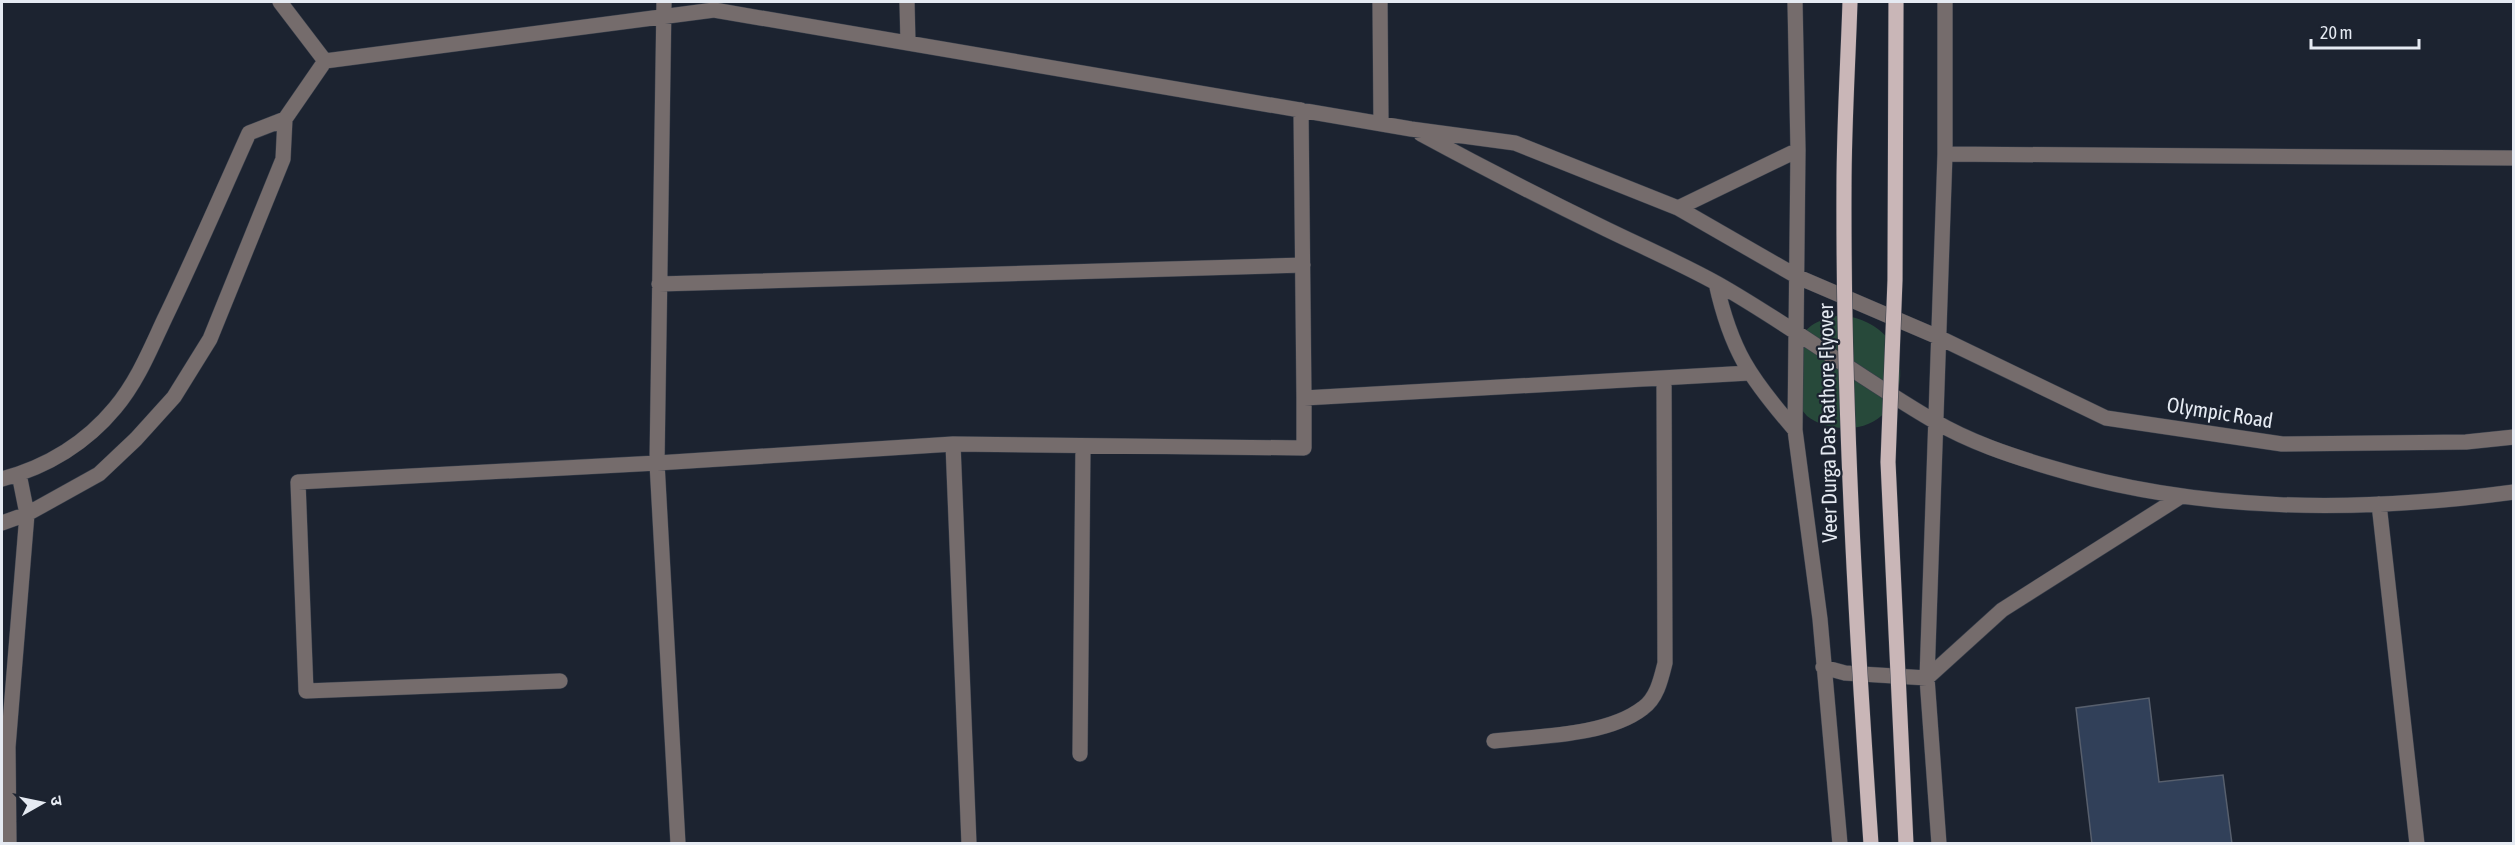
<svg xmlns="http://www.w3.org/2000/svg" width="2515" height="845" viewBox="0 0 2515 845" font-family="'Asap Condensed','Noto Sans Devanagari',sans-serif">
	<rect width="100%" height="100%" fill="#1c2330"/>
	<path fill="#27493a" d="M1841,315C1928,326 1912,434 1841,428C1829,427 1817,424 1807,416C1802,411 1798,403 1793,398C1796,354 1788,324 1841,315Z"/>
	<path fill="#314059" stroke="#575f6d" stroke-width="1.5" d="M2149,698L2159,782L2223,775L2232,844H2092L2076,708Z"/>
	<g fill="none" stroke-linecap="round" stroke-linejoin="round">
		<g stroke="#383f4b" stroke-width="16">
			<path id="minor" d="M280,2L325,61
				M664,2L657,463L953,444
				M907,2L908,43
				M1380,2L1381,123
				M1795,2L1798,150L1795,430L1820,619L1840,844
				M1301,110L1304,398L1749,373
				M1421,134C1482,167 1544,199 1606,229C1643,247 1682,264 1718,284C1792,326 1860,378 1934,421C1970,442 2009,455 2049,467C2200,513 2358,513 2514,492
				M1945,154L2514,158
				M1678,208L1798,150
				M1716,283C1731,351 1750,378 1795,430
				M659,284L1303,265
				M2,479C46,467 86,443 115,408C137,382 150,350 164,320C194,258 221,195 249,133L285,119
				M2379,504L2417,844
				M2,523L27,514L99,474L136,439L174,397L210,339L283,159L285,119L325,61L714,10L1411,129L1515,143L1678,208L1798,277L1938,337L2106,418L2282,444L2466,442L2514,437
				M1823,667L1845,673L1927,678L2002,610L2180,497
				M560,681L306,691L298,482L657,463L678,844
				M1494,741C1538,736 1607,736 1643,708C1657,698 1661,679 1665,663L1664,378
				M1080,754L1083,446
				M9,844L8,747L27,514L19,474
				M969,844L953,444L1304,448V398
				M1939,844L1927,678L1945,154V2"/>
		</g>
		<use href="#minor" stroke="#756c6c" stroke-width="15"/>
		<g stroke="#383f4b" stroke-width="16" stroke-linecap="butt">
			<path id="major-bridge" d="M1850,2C1848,63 1844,125 1844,187C1843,406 1856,625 1871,844
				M1896,2L1895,280L1888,462L1906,844"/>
		</g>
		<use href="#major-bridge" stroke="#c9b6b7" stroke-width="15"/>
	</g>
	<g text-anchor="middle" stroke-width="4.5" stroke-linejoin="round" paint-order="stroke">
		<g font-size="21" fill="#e5eaf2" stroke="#1c2330">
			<text transform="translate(2220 413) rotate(9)" y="7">Olympic Road</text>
			<text transform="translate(1828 423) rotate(-91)" y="7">Veer Durga Das Rathore Flyover</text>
		</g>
	</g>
	<rect width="2515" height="845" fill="none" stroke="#e5eaf2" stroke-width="6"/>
	<g transform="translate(42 803) rotate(81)" stroke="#1c2330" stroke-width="4.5" paint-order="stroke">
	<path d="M0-4.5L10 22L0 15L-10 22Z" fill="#e5eaf2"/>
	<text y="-9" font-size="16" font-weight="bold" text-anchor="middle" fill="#e5eaf2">उ</text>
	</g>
	<path d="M2311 39v9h108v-9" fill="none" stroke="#e5eaf2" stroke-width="3"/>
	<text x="2320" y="39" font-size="18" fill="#e5eaf2" stroke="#1c2330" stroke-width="4.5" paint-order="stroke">20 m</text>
</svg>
